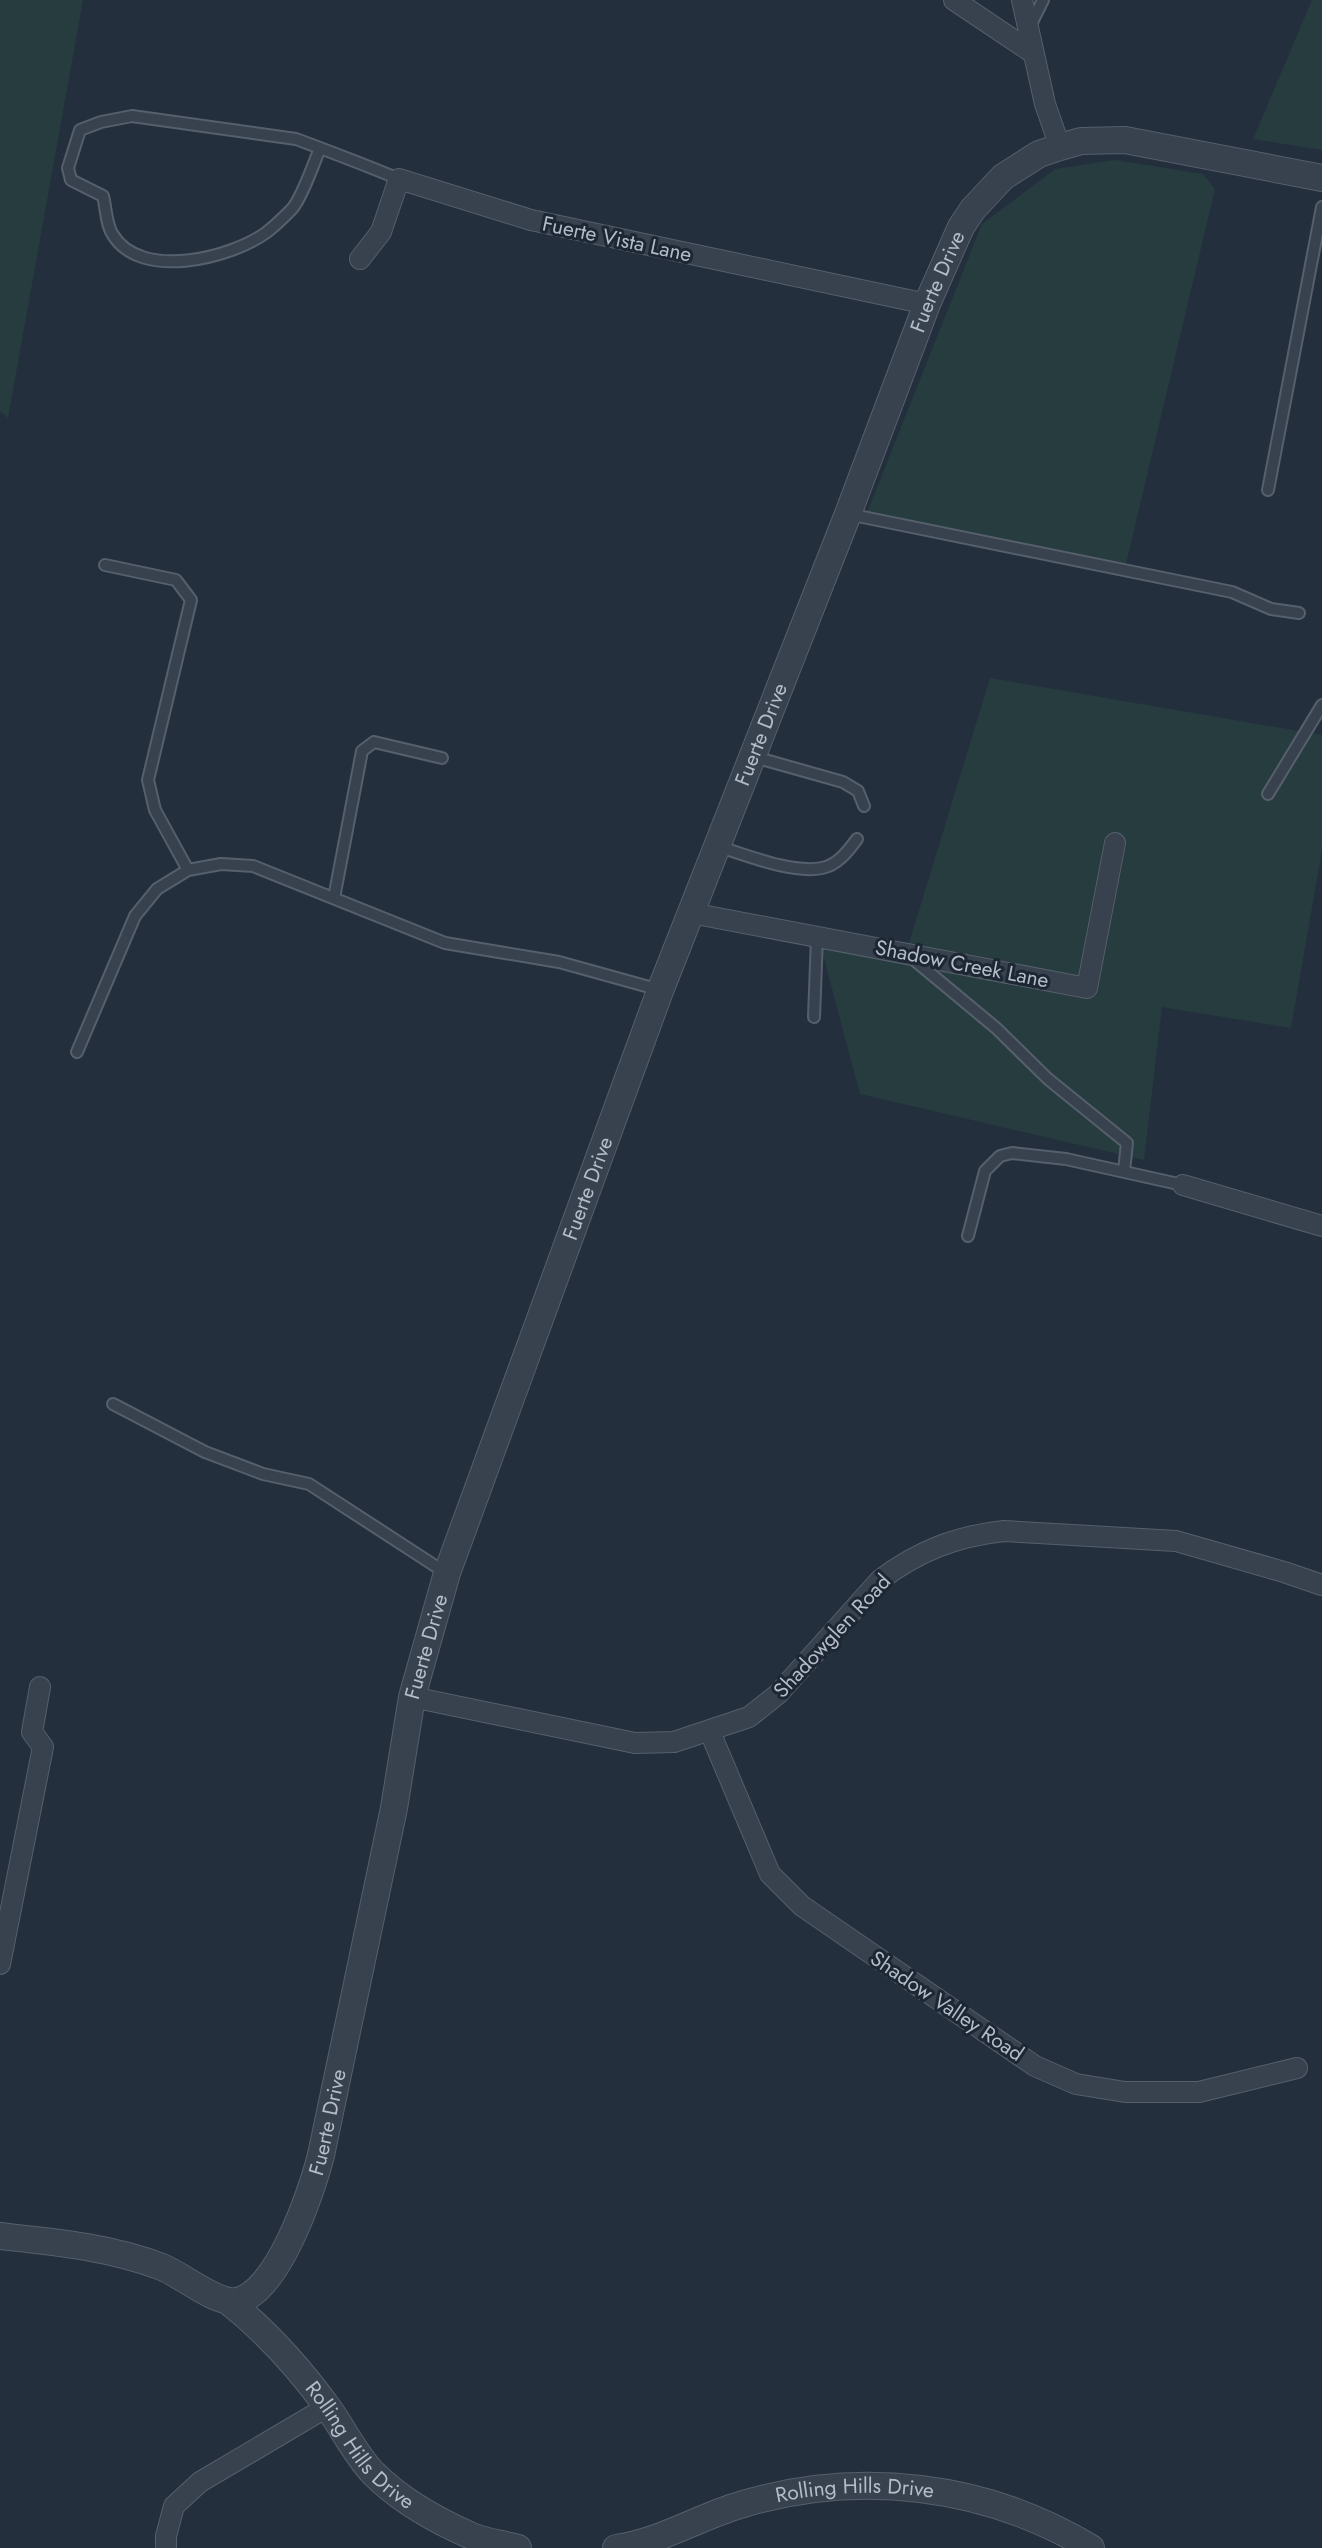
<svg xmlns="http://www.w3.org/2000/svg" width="1322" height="2548" viewBox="0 0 1322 2548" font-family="Jost,sans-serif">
	<rect width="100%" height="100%" fill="#242f3e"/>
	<path fill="#263c3f" d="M0,0H83L8,418L0,411Z
		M1312,0H1322V150L1253,139Z
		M1115,160L1203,174L1215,189L1126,564L866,515L982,224L1055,169Z
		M990,678L1322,735V850L1291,1028L1162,1007L1144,1160L860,1094L818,936L906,953Z"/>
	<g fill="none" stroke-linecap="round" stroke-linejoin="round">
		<g stroke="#565f6c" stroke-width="14">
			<path id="service" d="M1030,26L1043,0
				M320,148C314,163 301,200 291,210C284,217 276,225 267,232C232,258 141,281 113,235C106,225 106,207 103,196L71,180L68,168L80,130L101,122L132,116L296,139C331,152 365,165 399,179
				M1268,490L1322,207
				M848,514L1232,592L1271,609L1299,613
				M105,565L176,580L191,600L148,780L155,810L188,870
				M751,756L843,782L858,791L864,806
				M1268,794L1322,705
				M717,846C746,855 792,874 822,868C838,865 848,851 857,839
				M334,898L362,751L374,742L442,758
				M913,959L996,1028L1048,1079L1127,1143L1124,1171
				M814,1017L817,937
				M77,1052L135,916L157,889L188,870L221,864L253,866L445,943L559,962L660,990
				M968,1236L985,1171L1000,1156L1012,1153L1066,1159L1183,1185
				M113,1404L205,1452L263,1474L309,1484L446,1573"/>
		</g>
		<g stroke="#565f6c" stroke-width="22">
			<path id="minor" d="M954,0L1033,53
				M1022,0L1045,104L1060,147
				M360,259L381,232L399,179L531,220L927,304
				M691,913L1087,988L1115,843
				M1183,1185L1322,1226
				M412,1697L635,1743L674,1742L749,1717L778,1694L880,1580C918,1551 957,1536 1004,1531L1176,1541L1284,1572L1322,1585
				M710,1732L770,1874L802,1906L1035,2066L1076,2084L1125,2092H1199L1297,2068
				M0,1964L43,1747L32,1732L40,1687
				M166,2546V2536L174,2506L200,2482L327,2407"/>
		</g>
		<g stroke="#565f6c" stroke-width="28">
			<g id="tertiary">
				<path id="s1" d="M0,2236C55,2242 110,2247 162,2267C182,2275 216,2304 236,2301C277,2295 312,2191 321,2155L394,1808L412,1697L447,1573L660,991L848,514L927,304L961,227L973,209L1003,177L1039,154L1060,147L1081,141L1125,140L1322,178"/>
				<path id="s2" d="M229,2302C267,2332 300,2369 329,2409C343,2429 356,2455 373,2473C400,2500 439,2522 474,2537C487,2542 504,2544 518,2548"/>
				<path id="s3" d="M616,2548C660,2542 699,2517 740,2505C858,2469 986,2484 1091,2548"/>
			</g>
		</g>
		<use href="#service" stroke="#38414e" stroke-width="10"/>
		<use href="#minor" stroke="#38414e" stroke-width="20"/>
		<use href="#tertiary" stroke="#38414e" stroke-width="26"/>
	</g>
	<g text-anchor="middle" stroke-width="6" stroke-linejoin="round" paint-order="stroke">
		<g font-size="21" fill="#b4bcc9" stroke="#1d2633">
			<text transform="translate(617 239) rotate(12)" y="7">Fuerte Vista Lane</text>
			<text dy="7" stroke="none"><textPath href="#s1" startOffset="2400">Fuerte Drive</textPath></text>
			<text dy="7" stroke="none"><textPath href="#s1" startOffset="1914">Fuerte Drive</textPath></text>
			<text transform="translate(962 964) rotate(11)" y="7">Shadow Creek Lane</text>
			<text dy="7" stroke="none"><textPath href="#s1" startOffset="1428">Fuerte Drive</textPath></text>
			<text transform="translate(832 1636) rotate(-47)" y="7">Shadowglen Road</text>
			<text dy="7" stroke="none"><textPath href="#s1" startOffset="942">Fuerte Drive</textPath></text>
			<text transform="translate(947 2006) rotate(34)" y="7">Shadow Valley Road</text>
			<text dy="7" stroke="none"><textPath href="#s1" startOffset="456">Fuerte Drive</textPath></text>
			<text dy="7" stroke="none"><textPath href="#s2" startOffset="195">Rolling Hills Drive</textPath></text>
			<text dy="7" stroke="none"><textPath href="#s3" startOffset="248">Rolling Hills Drive</textPath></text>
		</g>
	</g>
</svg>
